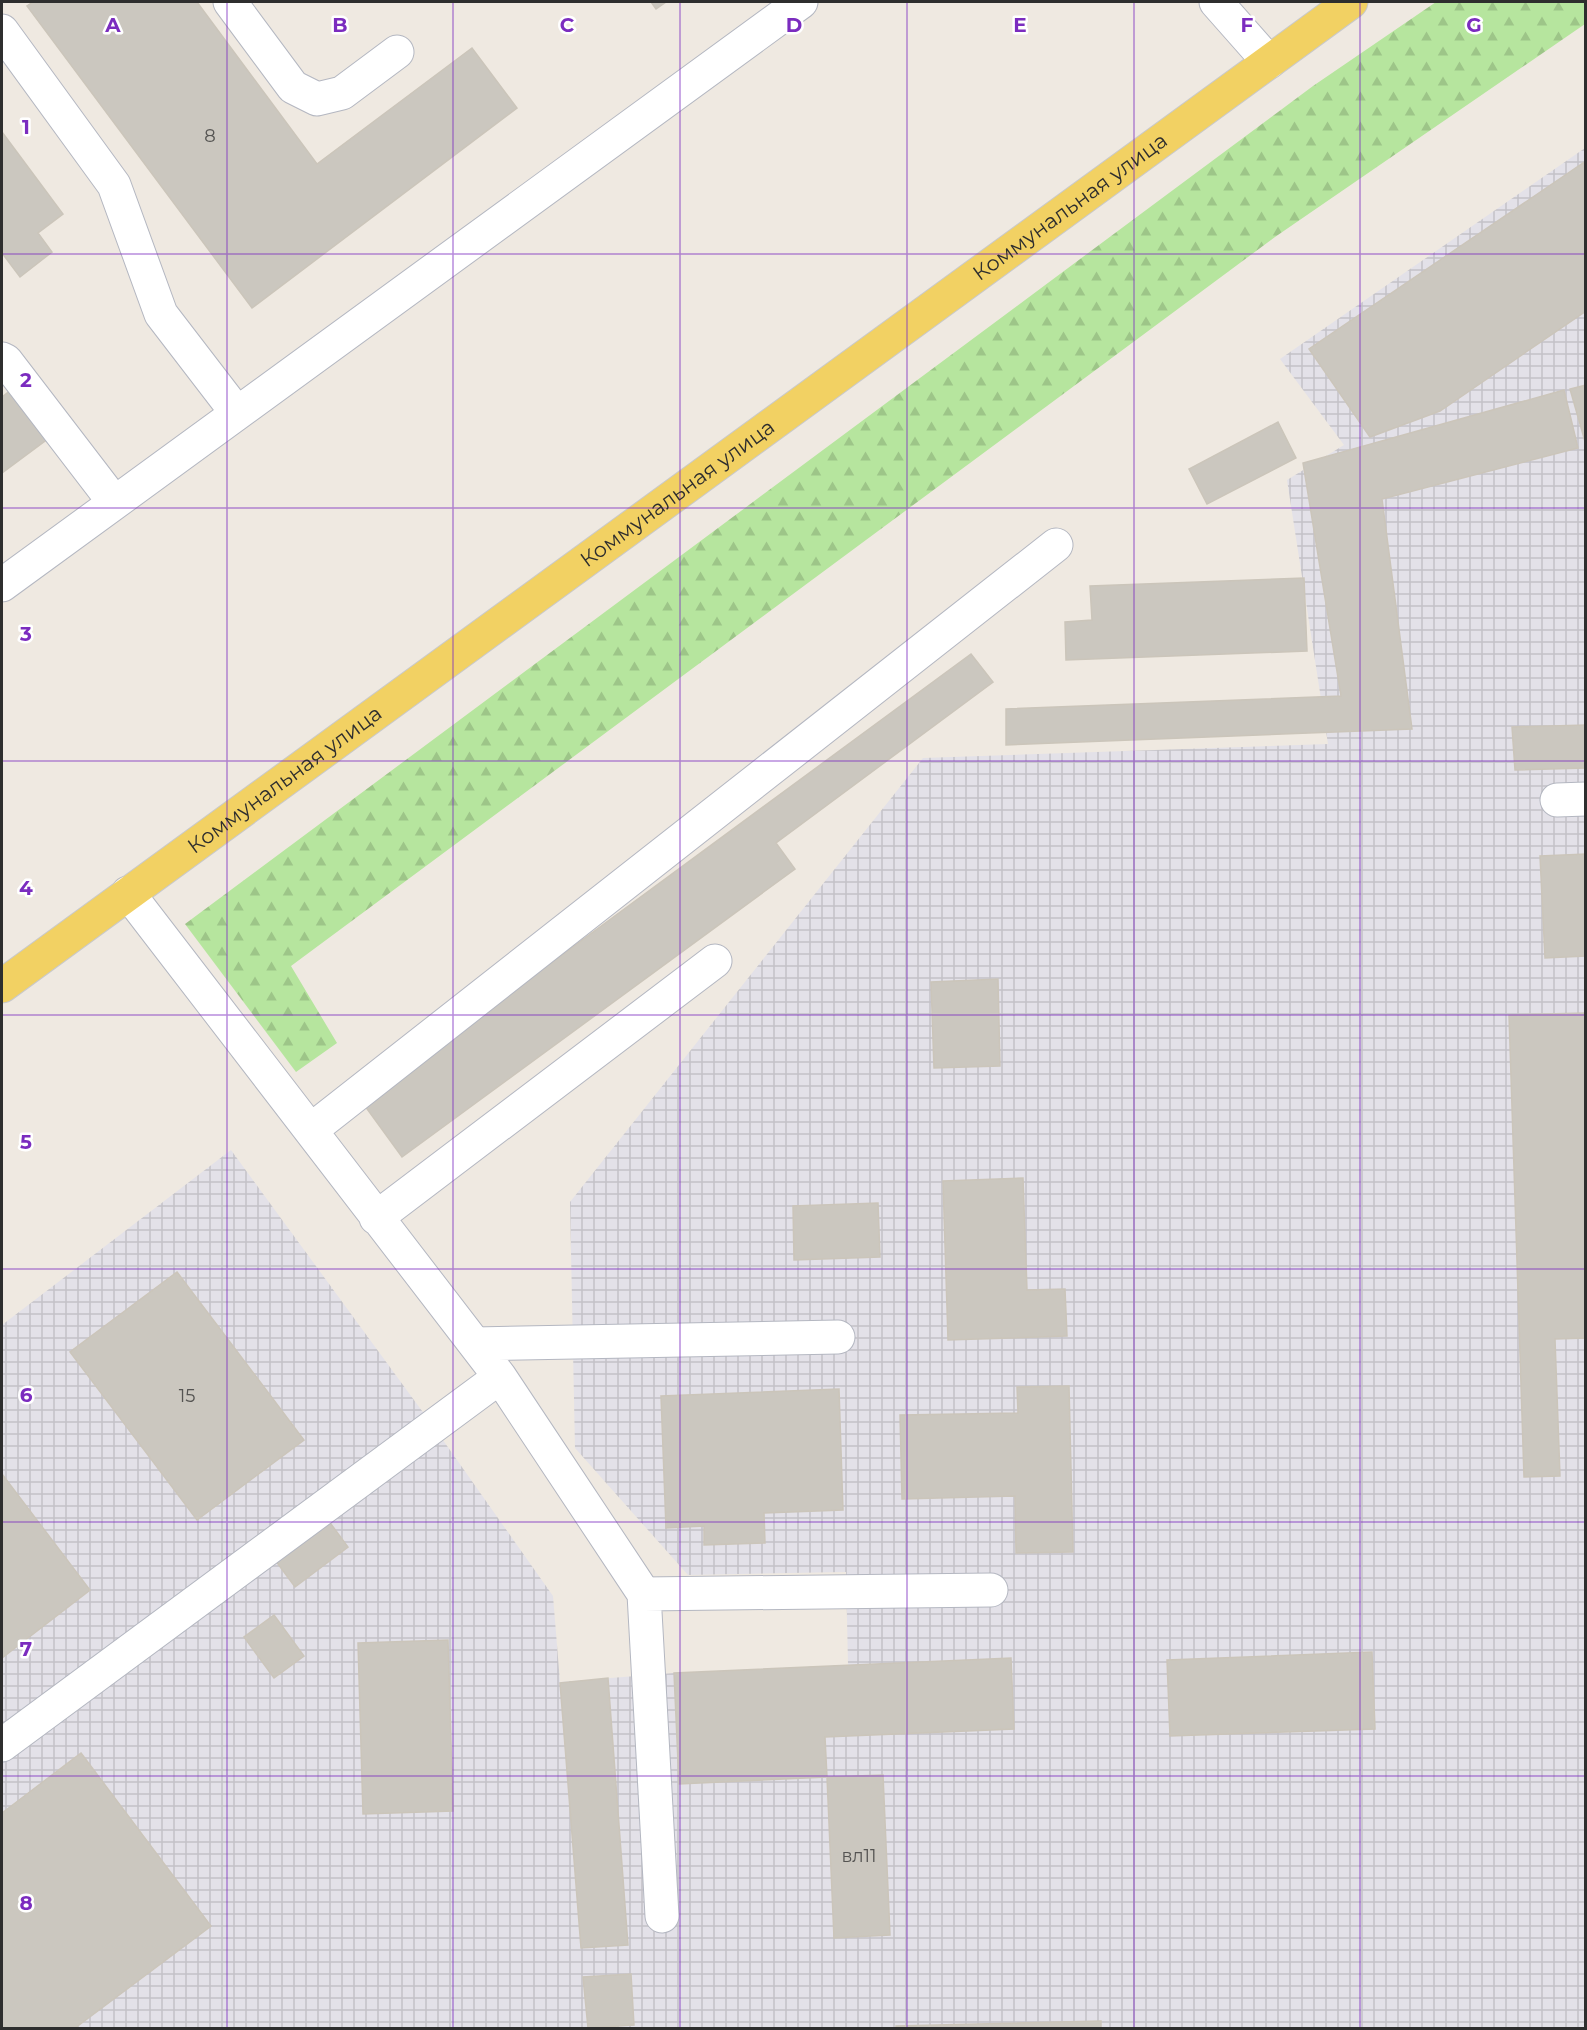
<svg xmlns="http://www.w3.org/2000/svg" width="1587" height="2030" viewBox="0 0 1587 2030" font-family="Montserrat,sans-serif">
	<defs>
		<pattern id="industrial-grid" width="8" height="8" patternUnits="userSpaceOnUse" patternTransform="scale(1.5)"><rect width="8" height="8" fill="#e3e1e8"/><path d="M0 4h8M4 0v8" fill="none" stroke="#c3c1c7"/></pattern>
		<pattern id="forest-firs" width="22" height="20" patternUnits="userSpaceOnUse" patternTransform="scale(1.5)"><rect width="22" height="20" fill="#b6e59e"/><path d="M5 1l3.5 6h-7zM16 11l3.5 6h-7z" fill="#9dc588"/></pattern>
	</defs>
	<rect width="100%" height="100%" fill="#efe9e1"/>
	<path fill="url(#industrial-grid)" d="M1585,148V2028H2V1325L231,1150L433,1426L553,1596L560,1682L674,1673L848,1665L846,1572L688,1575L575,1448L570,1202L923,758L1328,744L1287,480L1344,445L1280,359Z"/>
	<path fill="url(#forest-firs)" d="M1436,2H1585V24L1275,237L291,966L337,1043L296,1072L185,924L1313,86Z"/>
	<path fill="#cbc7bf" stroke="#cbc5ba" stroke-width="1.5" d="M33,2H197L317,164L472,48L517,108L252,308L27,6Z
		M651,2H666L656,9Z
		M2,132L63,214L38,233L52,252L20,277L2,253Z
		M1586,161V311L1440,411L1370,437L1309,349Z
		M1586,385V445L1570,389Z
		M12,389L49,438L2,473V397Z
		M1564,390L1578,448L1382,499L1412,729L1006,745V709L1341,696L1303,463Z
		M1278,422L1296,458L1207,504L1189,469Z
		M1304,578L1307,651L1066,660L1065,622L1092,620L1090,586Z
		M971,654L993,682L776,843L795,869L402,1157L362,1102Z
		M1586,725V768L1515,770L1512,727Z
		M1586,854V956L1545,958L1540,856Z
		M998,979L1000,1066L934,1068L931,982Z
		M1586,1013V1338L1555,1339L1560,1476L1524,1477L1509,1015Z
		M1023,1178L1027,1290L1065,1289L1067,1336L948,1340L943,1181Z
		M878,1203L880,1257L794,1260L793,1206Z
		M177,1272L304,1440L197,1520L70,1352Z
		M1069,1386L1073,1552L1016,1553L1015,1496L902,1499L900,1415L1018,1413L1017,1387Z
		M839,1389L843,1510L764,1513L765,1543L704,1545V1526L666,1528L661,1396Z
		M2,1474L90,1590L2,1658Z
		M328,1520L348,1547L295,1587L275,1560Z
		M274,1615L304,1656L274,1678L244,1637Z
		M448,1640L453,1811L363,1814L358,1643Z
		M1372,1652L1375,1729L1170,1736L1167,1660Z
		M1011,1658L1014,1729L825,1737L827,1777L679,1784L674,1673Z
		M608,1678L628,1945L581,1948L560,1683Z
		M81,1753L211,1926L75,2028H2V1813Z
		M883,1775L890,1935L834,1938L827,1777Z
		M631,1974L634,2025L588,2028L583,1977Z
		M1101,2021V2028H896V2026Z"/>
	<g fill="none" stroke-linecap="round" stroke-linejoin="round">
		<g stroke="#b4b7c1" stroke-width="35">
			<path id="minor" d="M230,2L293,87L317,99L342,93L397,52
				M1216,2L1269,62
				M2,31L114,185L161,314L237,413
				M2,359L6,361L114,502
				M2,585L801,2
				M1557,800L1586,799
				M128,893L500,1377L644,1594L991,1590
				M311,1130L1056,545
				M376,1218L715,961
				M475,1344L838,1337
				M644,1594L662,1916
				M2,1745L500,1377"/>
		</g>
		<g stroke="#c9c9c9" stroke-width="35">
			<g id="major">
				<path id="s1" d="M2,986L1351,2"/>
			</g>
		</g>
		<use href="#minor" stroke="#fff" stroke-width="33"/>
		<use href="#major" stroke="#f2d163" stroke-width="33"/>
	</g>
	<path fill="none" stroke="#7b2cbf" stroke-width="1.5" stroke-opacity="0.55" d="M227,2V2028M453,2V2028M680,2V2028M907,2V2028M1134,2V2028M1360,2V2028M2,254H1586M2,508H1586M2,761H1586M2,1015H1586M2,1269H1586M2,1522H1586M2,1776H1586"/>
	<g text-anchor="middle" stroke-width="5" stroke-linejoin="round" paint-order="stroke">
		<g font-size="18" fill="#555452">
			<text x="210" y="142">8</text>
			<text x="187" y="1402">15</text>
			<text x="859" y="1862">вл11</text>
		</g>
		<g font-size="21" fill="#2e2e2e" stroke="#fff">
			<text dy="7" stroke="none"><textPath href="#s1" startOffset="1322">Коммунальная улица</textPath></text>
			<text dy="7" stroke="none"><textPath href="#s1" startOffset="836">Коммунальная улица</textPath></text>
			<text dy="7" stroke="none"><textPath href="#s1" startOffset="350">Коммунальная улица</textPath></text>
		</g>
	</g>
	<g font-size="20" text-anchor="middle" font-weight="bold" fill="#7b2cbf" stroke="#fff" stroke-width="5" stroke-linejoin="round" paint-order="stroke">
		<text x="113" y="32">A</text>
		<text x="340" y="32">B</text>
		<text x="567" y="32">C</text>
		<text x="794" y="32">D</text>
		<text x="1020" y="32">E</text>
		<text x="1247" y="32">F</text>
		<text x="1474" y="32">G</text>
		<text x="26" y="134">1</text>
		<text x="26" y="387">2</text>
		<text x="26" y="641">3</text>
		<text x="26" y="895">4</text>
		<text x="26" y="1149">5</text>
		<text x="26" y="1402">6</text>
		<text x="26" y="1656">7</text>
		<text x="26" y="1910">8</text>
	</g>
	<rect width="1587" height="2030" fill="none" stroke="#2e2e2e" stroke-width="6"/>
</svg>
